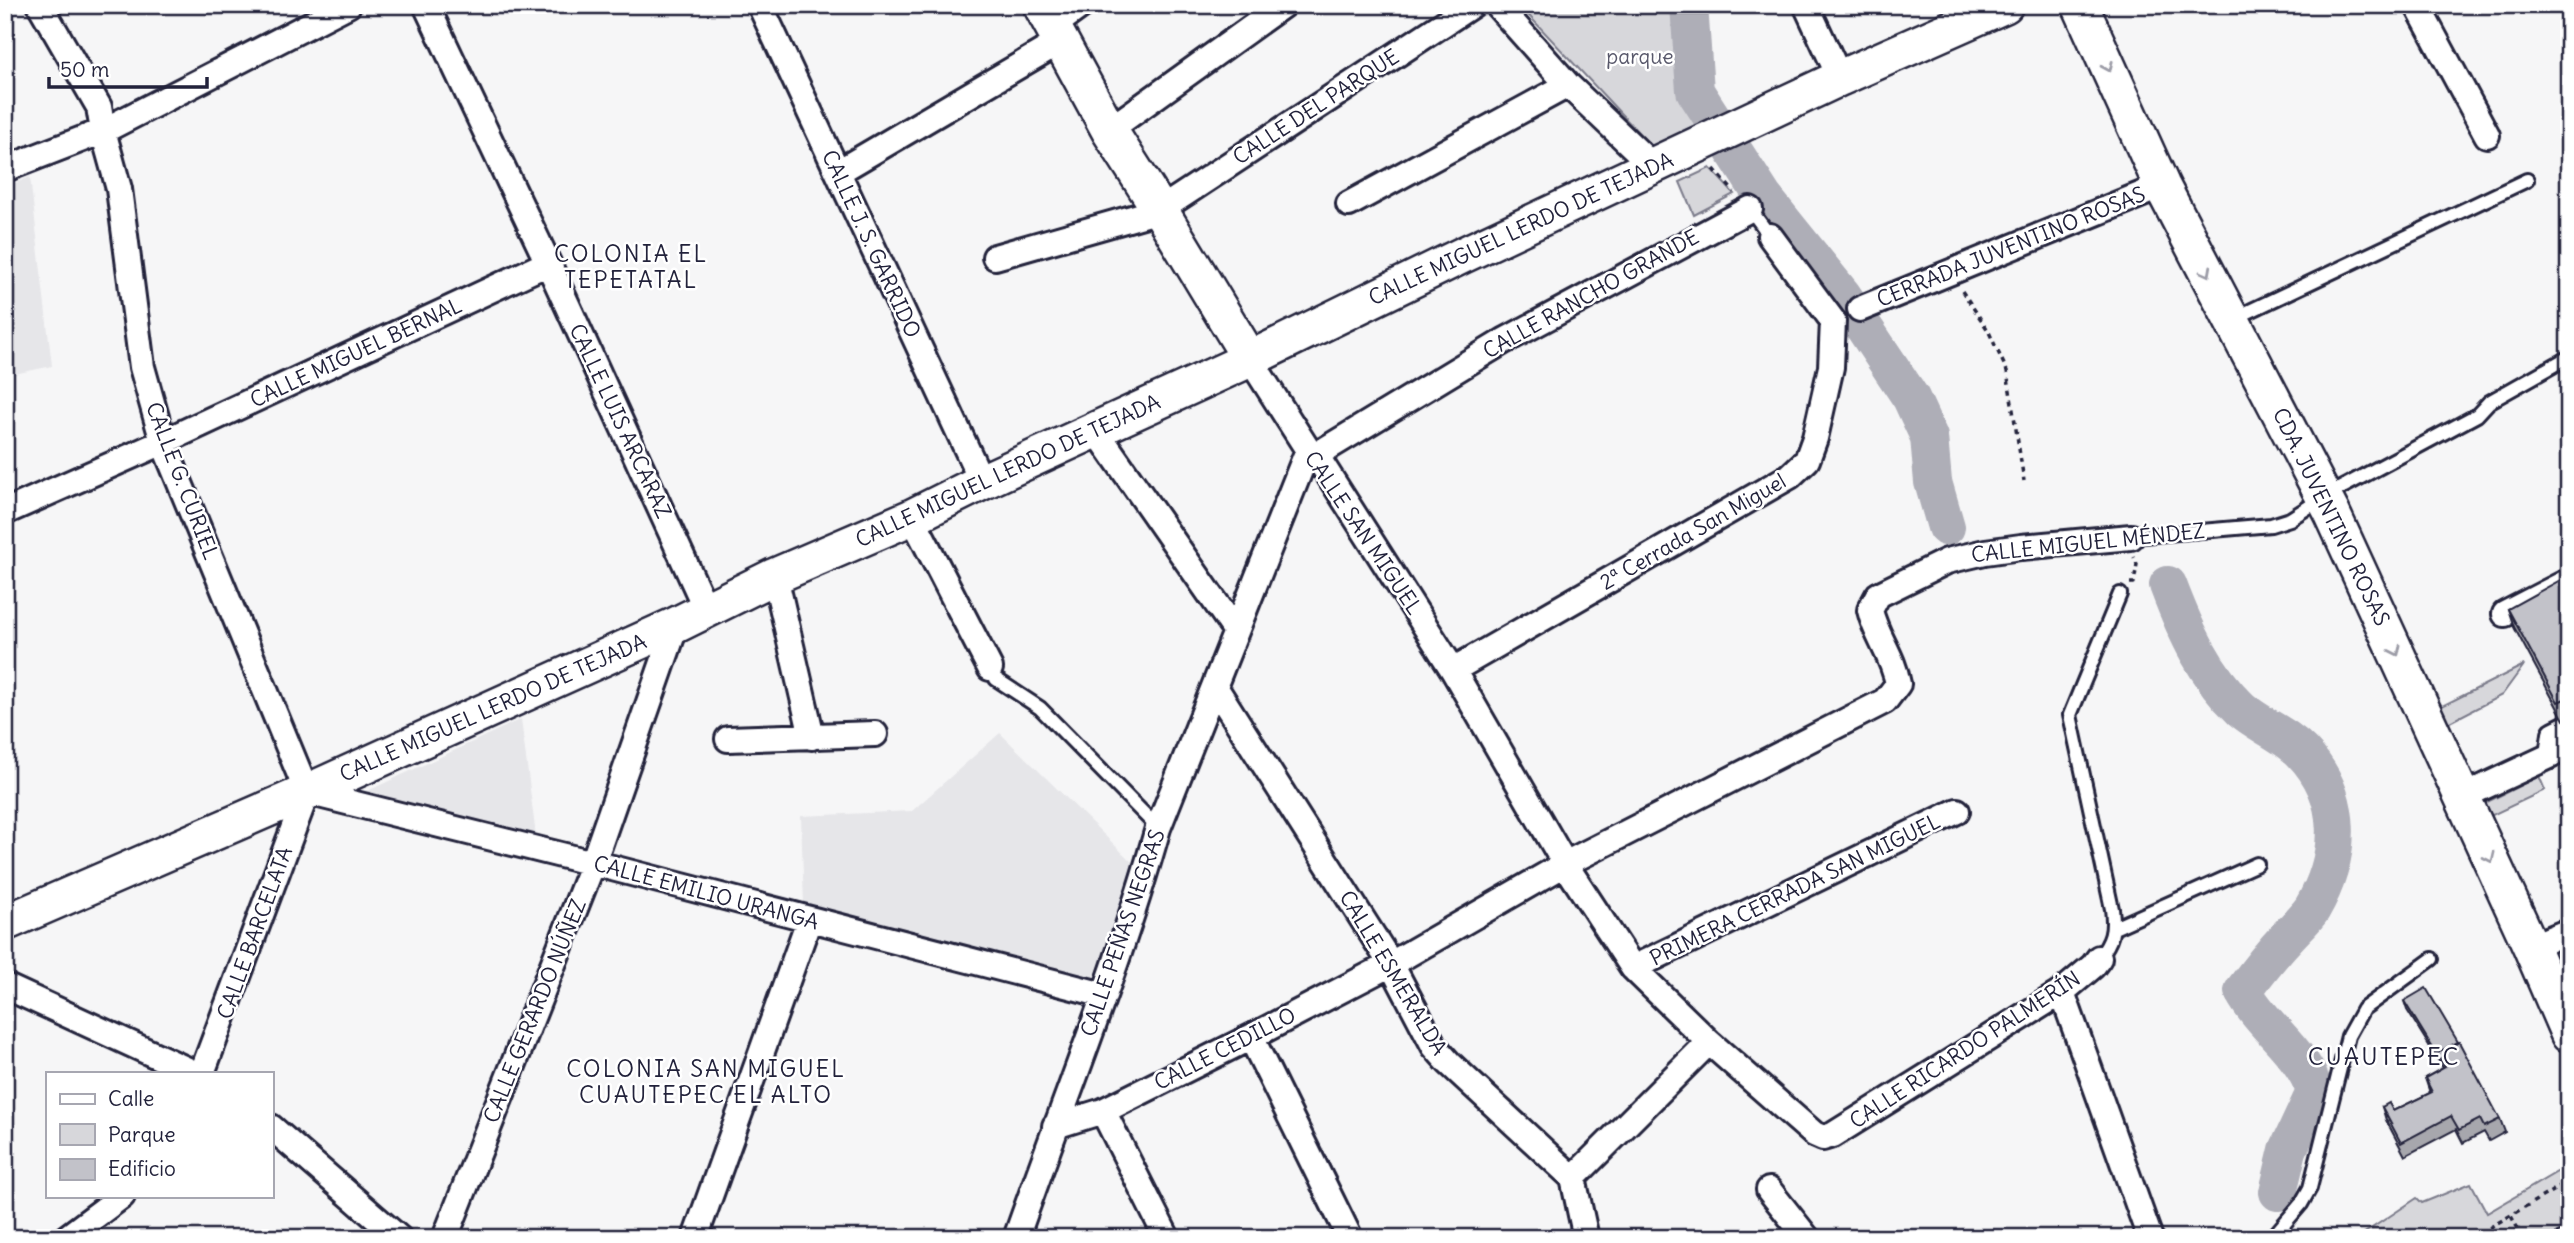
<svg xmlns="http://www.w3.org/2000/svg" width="2574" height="1243" viewBox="0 0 2574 1243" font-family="Delius,sans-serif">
	<rect width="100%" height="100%" fill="#f6f6f7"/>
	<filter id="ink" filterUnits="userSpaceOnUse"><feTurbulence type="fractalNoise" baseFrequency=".0143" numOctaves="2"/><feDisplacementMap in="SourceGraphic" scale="14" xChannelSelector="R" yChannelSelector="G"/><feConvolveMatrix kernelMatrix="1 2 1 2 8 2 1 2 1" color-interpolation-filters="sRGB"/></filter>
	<g filter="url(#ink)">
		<path fill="#e6e6e9" d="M30,177L52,366L5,376V187Z
			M521,719L536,836L357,796Z
			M1000,733L1137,867L1091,984L804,906L801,816L912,811Z"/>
		<path fill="#d7d7db" stroke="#7c7c8b" stroke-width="2" d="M1519,5H1689L1695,91L1714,121L1652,147Z
			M1710,168L1734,194L1694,215L1680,182Z
			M2524,665L2502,695L2440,727L2434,710Z
			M2539,776L2545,790L2484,819L2479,806Z
			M2569,1165V1238H2357L2417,1198L2422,1203L2471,1183L2487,1213Z"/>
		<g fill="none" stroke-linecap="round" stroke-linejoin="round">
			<path stroke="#aeaeb7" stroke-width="38" d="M1689,5L1695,91L1764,198L1843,296L1911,398L1929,437L1933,482L1946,527
				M2168,585C2185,630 2205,675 2241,709C2259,725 2285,734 2302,752C2346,798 2342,857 2312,909C2305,919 2295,928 2287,937C2271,954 2257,972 2243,991C2263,1028 2303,1051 2315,1092L2288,1150L2278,1192"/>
			<g stroke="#22223b" stroke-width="18">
				<path id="lane" d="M1750,209L1770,236
					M2233,319L2527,180
					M2131,537L2271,525L2290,519L2324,497L2477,415L2489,402L2569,357
					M996,679L1040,708L1158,828
					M2114,928L2257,864
					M2099,958C2112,941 2115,931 2112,909L2070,715L2120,594
					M2272,1238L2301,1204L2310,1188L2348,1036L2363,1009L2432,959"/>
			</g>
			<g stroke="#22223b" stroke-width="30">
				<path id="street" d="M40,5L99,107L103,131L119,189L142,367L163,442L307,792
					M426,5L548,263L706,609
					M760,5L982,482
					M1497,5L1568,85L1654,167
					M1806,5L1840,78
					M2417,5L2487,135
					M1053,26L1082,5
					M1109,130L1283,5
					M5,169L103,131L348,5
					M838,172L1061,41
					M1349,204L1568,85
					M995,257L1160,210L1472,5
					M1860,309L2162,186
					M1250,359L1308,450L1316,455L1453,670L1565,864L1633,968L1709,1042L1814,1134L1823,1138L1833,1135L2062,992L2093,966L2099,958
					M1095,429L1235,630
					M1316,455L1504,341L1750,209
					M5,512L163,442L548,263
					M912,517L990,668
					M775,576L812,737
					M2505,614L2569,581
					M1453,670L1790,476L1807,460L1815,438L1831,367L1833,321L1770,236
					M1215,687L1391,964L1434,1046L1449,1063L1573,1178L1586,1238
					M728,739L875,734
					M307,792L593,863L1104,995
					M2462,797L2552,755L2555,734L2569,727
					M2531,947L2569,931
					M1633,968L1957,811
					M5,986L194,1073
					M2062,992L2150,1238
					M1251,1037L1350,1238
					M202,1073L307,792
					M1103,1111L1167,1238
					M1055,1126L1103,1111L1251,1037L1391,964L1565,864L1885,701L1898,684C1893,655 1876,637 1870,610L1878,595L1947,561L1985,552L2021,547L2131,537
					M271,1127L399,1238
					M1573,1178L1709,1042
					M1769,1190L1807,1238
					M66,1238L122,1196
					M445,1238L593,863L676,625
					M695,1238L809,920
					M1016,1238C1064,1101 1119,967 1158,828L1308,450"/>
			</g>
			<g stroke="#22223b" stroke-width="40">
				<path id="secondary" d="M1041,5L1109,130L1160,210L1250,359
					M2080,5L2162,186L2332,513L2531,947L2569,1035
					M5,923L307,792L676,625L775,576L912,517L982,482L1250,359L1461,256L1840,78L2005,5"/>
			</g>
			<path stroke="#22223b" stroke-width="3.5" stroke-dasharray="5 5" stroke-linecap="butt" d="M1714,169L1734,192
				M1962,291L1988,330L2007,371L2024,481
				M2130,583H2134L2137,564L2134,557
				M2511,1216L2523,1238
				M2472,1238L2569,1181
				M2547,1238L2569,1227"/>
			<use href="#lane" stroke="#fff" stroke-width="12"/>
			<use href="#street" stroke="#fff" stroke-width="24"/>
			<use href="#secondary" stroke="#fff" stroke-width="35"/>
		</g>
		<path fill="#a7a7ad" stroke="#22223b" stroke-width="2" d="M2569,587V718L2564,720L2514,627L2508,609Z
			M2404,1001L2500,1119L2505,1132L2489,1141L2484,1132L2463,1143L2456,1129L2405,1156L2386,1120L2382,1107L2393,1111L2430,1093L2425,1078L2443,1068L2407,1010Z"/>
		<path fill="#c2c2c9" stroke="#22223b" stroke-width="2" d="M2564,578L2569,587V697L2558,702L2508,609Z
			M2426,988L2458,1042L2437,1053L2439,1058L2404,1001Z
			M2459,1042L2500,1119L2484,1127L2480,1119L2459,1130L2451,1116L2401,1143L2382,1107L2389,1103L2393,1111L2432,1092L2425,1078L2445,1067L2437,1053Z
			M2505,1233L2514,1235L2516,1238H2496Z"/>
		<defs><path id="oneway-chevron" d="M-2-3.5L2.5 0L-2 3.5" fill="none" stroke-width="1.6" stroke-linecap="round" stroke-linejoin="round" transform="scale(1.75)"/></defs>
		<g stroke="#9c9ca7">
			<use href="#oneway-chevron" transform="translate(2108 67) rotate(66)"/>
			<use href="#oneway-chevron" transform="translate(2207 272) rotate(62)"/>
			<use href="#oneway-chevron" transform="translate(2396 651) rotate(65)"/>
			<use href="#oneway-chevron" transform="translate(2490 858) rotate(65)"/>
		</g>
	</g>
	<g text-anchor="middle" stroke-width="5" stroke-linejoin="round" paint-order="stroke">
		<g font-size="21" fill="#58586b" stroke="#fff">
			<text x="1640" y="64">parque</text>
		</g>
		<g font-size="21" fill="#22223b" stroke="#fff">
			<text transform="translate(1316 107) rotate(-33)" y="7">CALLE DEL PARQUE</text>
			<text transform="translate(1521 229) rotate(-25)" y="7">CALLE MIGUEL LERDO DE TEJADA</text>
			<text transform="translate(871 244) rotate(65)" y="7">CALLE J. S. GARRIDO</text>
			<text transform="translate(2011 247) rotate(-22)" y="7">CERRADA JUVENTINO ROSAS</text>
			<text transform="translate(1591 294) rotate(-29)" y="7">CALLE RANCHO GRANDE</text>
			<text transform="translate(356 353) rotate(-25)" y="7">CALLE MIGUEL BERNAL</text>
			<text transform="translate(620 421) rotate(65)" y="7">CALLE LUIS ARCARAZ</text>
			<text transform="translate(1008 471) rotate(-25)" y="7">CALLE MIGUEL LERDO DE TEJADA</text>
			<text transform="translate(182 481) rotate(69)" y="7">CALLE G. CURIEL</text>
			<text transform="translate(2331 517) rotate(64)" y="7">CDA. JUVENTINO ROSAS</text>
			<text transform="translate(1693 532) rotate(-30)" y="7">2ª Cerrada San Miguel</text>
			<text transform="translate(1363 533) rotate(56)" y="7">CALLE SAN MIGUEL</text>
			<text transform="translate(2088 543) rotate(-6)" y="7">CALLE MIGUEL MÉNDEZ</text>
			<text transform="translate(493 708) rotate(-24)" y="7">CALLE MIGUEL LERDO DE TEJADA</text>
			<text transform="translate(1795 890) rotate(-26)" y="7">PRIMERA CERRADA SAN MIGUEL</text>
			<text transform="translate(706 893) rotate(15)" y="7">CALLE EMILIO URANGA</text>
			<text transform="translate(255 933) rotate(-70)" y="7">CALLE BARCELATA</text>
			<text transform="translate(1123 933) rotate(-71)" y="7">CALLE PEÑAS NEGRAS</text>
			<text transform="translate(1393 973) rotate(59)" y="7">CALLE ESMERALDA</text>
			<text transform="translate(535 1011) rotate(-68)" y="7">CALLE GERARDO NÚÑEZ</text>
			<text transform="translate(1225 1049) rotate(-27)" y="7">CALLE CEDILLO</text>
			<text transform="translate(1965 1050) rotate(-33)" y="7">CALLE RICARDO PALMERÍN</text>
		</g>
		<g font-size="23" letter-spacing="2" fill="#22223b" stroke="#fff">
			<text x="631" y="262">COLONIA EL<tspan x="631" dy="26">TEPETATAL</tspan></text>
			<text x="706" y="1077">COLONIA SAN MIGUEL<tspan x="706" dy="26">CUAUTEPEC EL ALTO</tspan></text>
		</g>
		<g font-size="24" letter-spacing="2" fill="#22223b" stroke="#fff">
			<text x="2384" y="1065">CUAUTEPEC</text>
		</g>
	</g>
	<rect width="2574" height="1243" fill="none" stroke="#fff" stroke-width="28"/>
	<rect x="14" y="14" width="2546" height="1215" fill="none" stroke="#22223b" stroke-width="2.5" filter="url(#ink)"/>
	<rect x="46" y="1072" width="228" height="126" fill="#ffffff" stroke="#a7a7b1" stroke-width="2"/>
	<rect x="60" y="1094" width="35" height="10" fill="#ffffff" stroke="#a7a7b1" stroke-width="2"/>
	<text x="108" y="1106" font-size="21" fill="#22223b">Calle</text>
	<rect x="60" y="1124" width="35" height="21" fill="#d7d7db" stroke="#a7a7b1" stroke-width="2"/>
	<text x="108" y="1142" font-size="21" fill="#22223b">Parque</text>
	<rect x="60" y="1159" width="35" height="21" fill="#c2c2c9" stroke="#a7a7b1" stroke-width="2"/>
	<text x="108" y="1176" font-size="21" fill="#22223b">Edificio</text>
	<path d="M49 77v10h158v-10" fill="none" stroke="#22223b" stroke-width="3.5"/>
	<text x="60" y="77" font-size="21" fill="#22223b" stroke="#ffffff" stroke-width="5" paint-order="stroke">50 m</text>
</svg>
